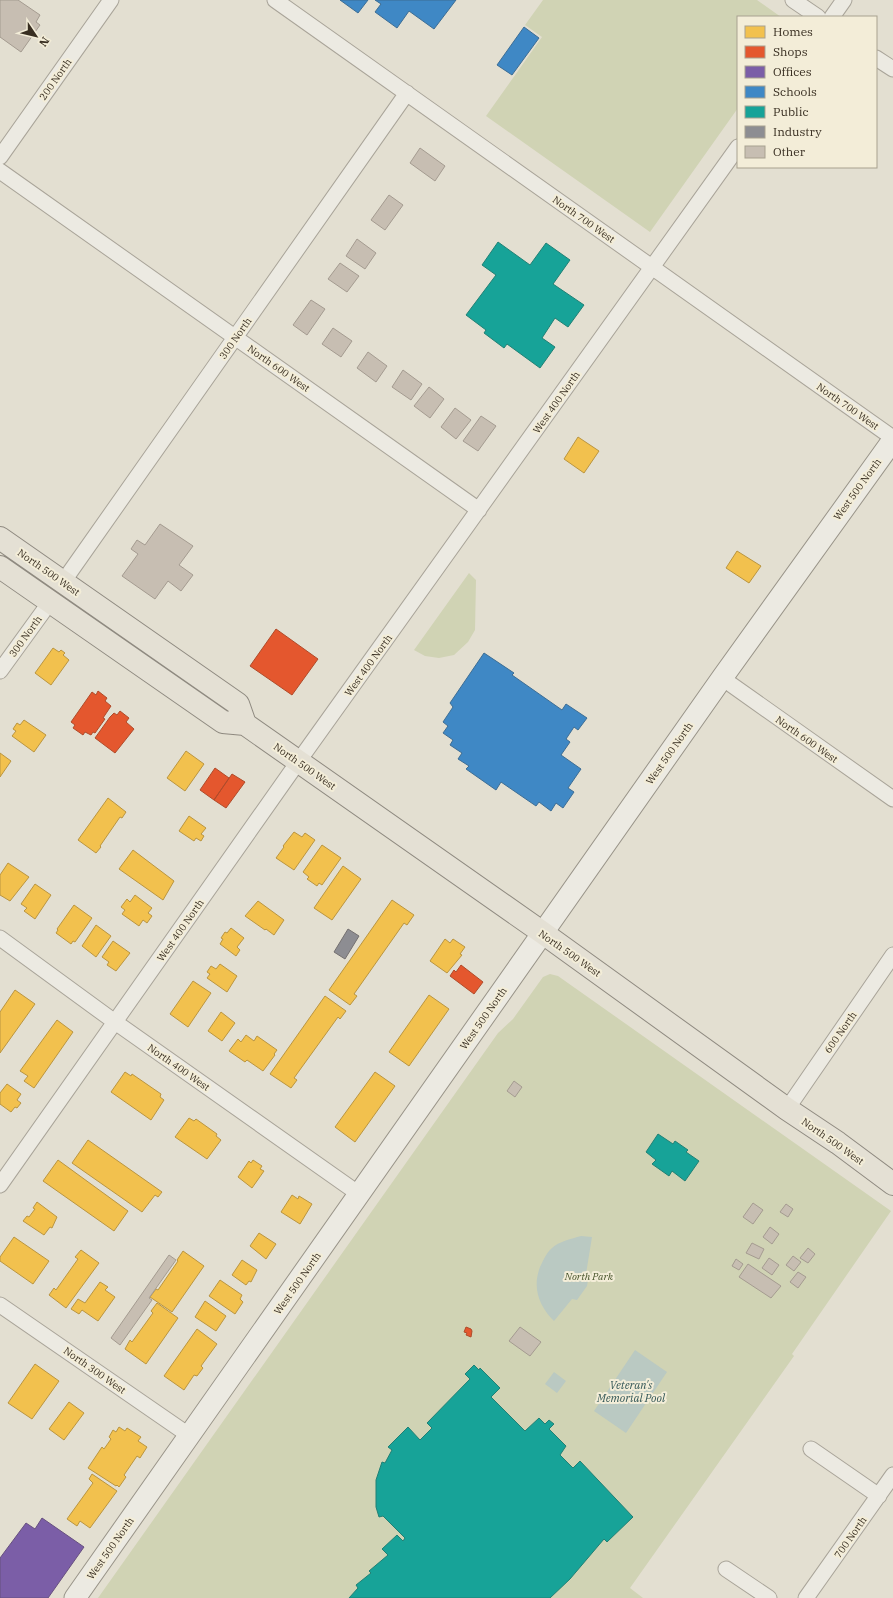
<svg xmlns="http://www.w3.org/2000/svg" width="893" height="1598" viewBox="0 0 893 1598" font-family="'IBM Plex Serif',serif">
	<rect width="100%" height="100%" fill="#e3dfd1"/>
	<path fill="#d0d3b4" d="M543,0H757L781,17H738V108L650,232L486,116L542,37L525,25Z
		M469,573L476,580L475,630L468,642L454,655L439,658L425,656L414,650Z
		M550,974L558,976L891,1211L792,1354L794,1356L630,1588L643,1598H98L498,1033L513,1019L543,977Z"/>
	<path fill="#bac9c2" d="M581,1236L592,1237L586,1274L589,1275L587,1286L577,1300L572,1299L554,1321C539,1306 532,1288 540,1267C543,1261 546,1253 552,1248C560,1241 571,1239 581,1236Z
		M635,1350L667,1372L626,1433L594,1411Z
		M554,1372L566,1381L557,1393L545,1384Z"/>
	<path fill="#f2c14e" stroke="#ba9540" d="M578,437L599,451L584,473L564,459Z
		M737,551L761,566L749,583L726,568Z
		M53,648L59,652L61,650L65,653L63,655L69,660L51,685L35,673Z
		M24,720L46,735L34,752L12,736L16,731L13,729L17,723L20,725Z
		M186,751L204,764L185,791L167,778Z
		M0,753L11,761L0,777Z
		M108,798L126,812L122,818L120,817L100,846L101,847L96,853L78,840Z
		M189,816L206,828L201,834L204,836L201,841L196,838L194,841L179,831Z
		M294,832L302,837L305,833L315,840L294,870L276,858L284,847L283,846Z
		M322,845L341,858L322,885L319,883L317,886L307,879L309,877L303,872Z
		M133,850L174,881L163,900L119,869Z
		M8,863L29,877L10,901L0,895V875Z
		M343,866L361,879L332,920L314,908Z
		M35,884L51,895L35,919L24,911L27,908L21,904Z
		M135,895L152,908L148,913L152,916L147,923L143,920L139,926L122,914L125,910L121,907L127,899L130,902Z
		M392,900L414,915L407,925L404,923L354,994L357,996L350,1005L329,990Z
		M258,901L284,920L274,935L266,929L265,930L245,916Z
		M74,905L92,918L75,942L73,941L71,944L56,933L58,930L57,929Z
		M96,925L111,936L96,957L82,946Z
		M231,928L244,938L237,947L240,950L236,956L220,944L223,939L221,938L225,932L227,933Z
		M445,939L450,943L453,939L465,947L460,954L462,955L447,973L430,961Z
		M113,941L130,953L116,971L107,965L109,962L102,957Z
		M220,964L237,976L227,992L207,978L210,974L207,972L211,966L216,969Z
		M193,981L211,993L188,1027L170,1014Z
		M15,990L35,1004L0,1053V1012Z
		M429,995L449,1009L409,1066L389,1052Z
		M325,996L346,1011L340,1019L338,1017L294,1078L297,1080L291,1088L270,1074Z
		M221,1012L235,1023L222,1041L208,1031Z
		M57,1020L73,1032L34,1088L24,1081L28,1076L20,1071Z
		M246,1035L254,1041L257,1036L277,1050L274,1054L275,1055L263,1071L247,1060L245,1062L229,1051L238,1039L241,1042Z
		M125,1072L131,1076L132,1074L161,1094L160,1097L164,1100L151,1120L111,1092Z
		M375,1072L395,1086L355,1142L335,1127Z
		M7,1084L21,1094L17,1100L21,1103L17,1108L15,1107L11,1112L0,1104V1093Z
		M189,1118L194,1121L196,1119L217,1134L216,1136L221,1140L207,1159L175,1137Z
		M88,1140L162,1192L158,1197L155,1195L142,1212L72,1163Z
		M58,1160L128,1211L114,1231L43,1181Z
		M253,1160L262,1166L260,1169L264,1171L252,1188L238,1177L249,1161L251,1163Z
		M292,1195L298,1199L299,1196L312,1204L300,1224L281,1212Z
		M37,1202L57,1217L52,1228L50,1227L44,1235L23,1221L27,1216L29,1217L35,1209L33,1208Z
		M259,1233L276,1244L266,1259L250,1246Z
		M14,1237L49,1261L33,1284L0,1261V1257Z
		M81,1250L99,1263L66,1308L49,1295L54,1288L56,1290L78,1259L75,1257Z
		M183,1251L204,1266L172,1312L150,1297L156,1289L158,1290L178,1261L177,1260Z
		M242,1260L257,1270L251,1282L249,1281L246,1285L232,1275Z
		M220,1280L242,1295L240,1299L243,1302L235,1314L209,1296Z
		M100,1282L108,1287L105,1290L115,1297L98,1321L82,1310L79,1314L71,1309L78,1299L85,1303Z
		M205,1301L226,1316L216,1331L195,1317Z
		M157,1303L178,1318L146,1364L125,1349L130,1340L132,1342L153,1313L151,1311Z
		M197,1329L217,1344L201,1366L203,1368L197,1376L194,1375L184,1390L164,1376Z
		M35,1364L59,1381L32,1419L8,1403Z
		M69,1402L84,1413L64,1440L49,1429Z
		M119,1427L125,1431L127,1428L141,1437L138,1441L147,1447L140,1458L137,1456L124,1475L126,1477L119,1487L117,1485L116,1486L88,1468L102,1447L104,1449L111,1439L109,1437L113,1430L116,1432Z
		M92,1474L117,1491L90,1528L80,1521L77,1526L67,1519L93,1483L89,1479Z"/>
	<path fill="#e4572e" stroke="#b04b2a" d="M276,629L318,659L292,695L250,666Z
		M98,691L107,698L105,701L111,706L103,718L105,719L95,733L93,732L91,735L85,732L83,735L73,728L75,725L71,722L92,692L96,695Z
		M120,711L129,718L126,722L134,729L115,753L95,738L110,717L114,713L117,715Z
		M215,768L229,778L214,800L200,790Z
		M232,774L245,782L226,808L214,800Z
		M461,965L483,982L474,994L450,976L454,970L456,972Z
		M466,1327L471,1329L472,1331L471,1337L466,1335L467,1333L464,1332Z"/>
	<path fill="#7b5ea7" stroke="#67507f" d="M42,1518L84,1547L48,1598H0V1558L26,1523L35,1529Z"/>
	<path fill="#3f88c5" stroke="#3d6d94" d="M340,0H368L358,13Z
		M375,0H456L434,29L409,11L397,28L375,12L381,4Z
		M524,27L539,38L512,75L497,65Z
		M484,653L514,673L512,675L562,710L566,704L587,718L578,730L574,727L566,739L570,742L561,755L581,769L568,788L574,792L563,808L556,803L551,811L539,802L536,806L501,782L496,790L466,769L469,766L458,759L462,753L450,745L453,740L443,733L448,726L443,722L453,707L450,703Z"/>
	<path fill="#17a398" stroke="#218074" d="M498,242L530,265L546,243L570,260L553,284L584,305L568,327L555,318L542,338L555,347L540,368L507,344L504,348L484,333L486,330L466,315L496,275L482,265Z
		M658,1134L673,1144L675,1141L688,1150L686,1152L699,1161L685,1181L672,1171L669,1176L652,1164L656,1160L646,1152Z
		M474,1365L479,1370L480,1368L500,1388L491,1397L525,1431L539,1418L545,1424L549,1420L554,1424L549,1429L566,1446L560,1455L573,1468L580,1461L633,1517L607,1542L604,1539L570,1579L550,1598H349L358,1588L356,1585L371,1573L369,1571L388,1555L382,1549L397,1535L403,1541L405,1538L383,1516L379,1517L376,1507V1480L382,1462L385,1463L392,1450L388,1447L408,1427L420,1440L432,1428L427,1423L470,1379L465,1374Z"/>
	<path fill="#8d8d92" stroke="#747070" d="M348,929L359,936L345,959L334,952Z"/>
	<path fill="#c7beb2" stroke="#a49b90" d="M0,0H18L40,15L36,22L40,25L21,52L0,37Z
		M420,148L445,166L435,181L410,163Z
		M389,195L403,205L385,230L371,220Z
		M357,239L376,253L365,269L346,256Z
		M340,263L359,276L347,292L328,279Z
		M311,300L325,309L307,335L293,325Z
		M333,328L352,341L341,357L322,344Z
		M368,352L387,366L376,382L357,368Z
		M403,370L422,384L411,400L392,387Z
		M429,387L444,399L430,418L414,406Z
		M455,408L471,420L456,439L441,427Z
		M481,416L496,426L478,451L463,441Z
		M160,524L193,546L179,565L193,575L181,591L168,581L155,599L122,576L138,554L131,549L137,540L145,545Z
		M514,1081L522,1087L515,1097L507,1091Z
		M753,1203L763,1210L753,1224L743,1217Z
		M786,1204L793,1209L788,1217L780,1212Z
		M770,1227L779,1234L772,1244L763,1237Z
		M752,1243L764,1249L759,1259L746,1253Z
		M808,1248L815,1254L808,1263L800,1258Z
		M169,1255L176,1260L149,1298L152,1300L120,1345L111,1338Z
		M793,1256L801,1262L794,1271L786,1265Z
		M769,1258L779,1265L772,1275L762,1268Z
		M736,1259L743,1264L739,1270L732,1266Z
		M748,1264L781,1286L771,1298L739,1277Z
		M798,1272L806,1277L798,1288L790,1282Z
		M520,1327L541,1342L530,1356L509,1341Z"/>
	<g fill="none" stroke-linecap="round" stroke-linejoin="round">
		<g stroke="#a9a499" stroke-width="17">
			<path id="street" d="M275,0L893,438
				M793,0L818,17
				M832,17L844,0
				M876,58L893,69
				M0,157L111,0
				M0,171L479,510
				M63,582L407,93
				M0,671L50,602
				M722,678L893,799
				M0,938L115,1022L359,1194
				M787,1109L893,955
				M0,1185L298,762L738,147
				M0,1305L190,1436
				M811,1449L879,1496
				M726,1569L769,1598
				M806,1598L893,1475"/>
		</g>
		<g stroke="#999489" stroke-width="23">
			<path id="secondary" d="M75,1598L722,678L893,440"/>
		</g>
		<g stroke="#8f8a80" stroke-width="24">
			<path id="primary" d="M0,538L238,704L245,724
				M0,567L223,722L245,724L543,933L787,1109L838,1143L893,1184"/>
		</g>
		<use href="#street" stroke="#eceae2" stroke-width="15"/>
		<use href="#secondary" stroke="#eceae2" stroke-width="21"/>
		<use href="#primary" stroke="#e4e0d4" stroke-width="22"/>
	</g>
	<g text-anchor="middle" stroke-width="4" stroke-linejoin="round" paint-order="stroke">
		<g font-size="10" fill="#382e21" stroke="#f3edd8">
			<text transform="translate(55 79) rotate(-55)" y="4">200 North</text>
			<text transform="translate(584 219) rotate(35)" y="4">North 700 West</text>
			<text transform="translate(235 338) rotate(-55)" y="4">300 North</text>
			<text transform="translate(279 368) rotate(35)" y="4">North 600 West</text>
			<text transform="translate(556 402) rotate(-55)" y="4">West 400 North</text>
			<text transform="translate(848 406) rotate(35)" y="4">North 700 West</text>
			<text transform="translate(857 489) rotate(-54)" y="4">West 500 North</text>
			<text transform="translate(49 572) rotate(35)" y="4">North 500 West</text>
			<text transform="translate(25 636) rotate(-54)" y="4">300 North</text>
			<text transform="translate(368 665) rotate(-54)" y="4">West 400 North</text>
			<text transform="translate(807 739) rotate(35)" y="4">North 600 West</text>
			<text transform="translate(669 753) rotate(-55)" y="4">West 500 North</text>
			<text transform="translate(305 766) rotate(35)" y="4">North 500 West</text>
			<text transform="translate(180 930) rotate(-55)" y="4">West 400 North</text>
			<text transform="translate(570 953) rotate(35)" y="4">North 500 West</text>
			<text transform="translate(483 1018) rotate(-55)" y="4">West 500 North</text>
			<text transform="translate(840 1032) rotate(-55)" y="4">600 North</text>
			<text transform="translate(179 1067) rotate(35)" y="4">North 400 West</text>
			<text transform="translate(833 1141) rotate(35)" y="4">North 500 West</text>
			<text transform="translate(297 1283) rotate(-55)" y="4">West 500 North</text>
			<text transform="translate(95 1370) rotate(35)" y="4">North 300 West</text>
			<text transform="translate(850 1537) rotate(-55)" y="4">700 North</text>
			<text transform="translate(110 1548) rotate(-55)" y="4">West 500 North</text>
		</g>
		<g font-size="10" font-style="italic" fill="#46532a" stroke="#f3edd8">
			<text x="589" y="1280">North Park</text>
		</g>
		<g font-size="11" font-style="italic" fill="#325656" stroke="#f3edd8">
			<text x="631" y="1389">Veteran's<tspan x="631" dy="13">Memorial Pool</tspan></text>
		</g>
	</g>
	<rect x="737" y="16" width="140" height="152" fill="#f3edd8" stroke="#a8a18f"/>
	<rect x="745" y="26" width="20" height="12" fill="#f2c14e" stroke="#a8a18f"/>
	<text x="773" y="36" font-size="12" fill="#382e21">Homes</text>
	<rect x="745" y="46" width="20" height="12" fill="#e4572e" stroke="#a8a18f"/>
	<text x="773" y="56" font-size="12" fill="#382e21">Shops</text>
	<rect x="745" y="66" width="20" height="12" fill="#7b5ea7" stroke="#a8a18f"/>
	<text x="773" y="76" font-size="12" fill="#382e21">Offices</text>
	<rect x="745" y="86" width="20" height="12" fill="#3f88c5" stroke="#a8a18f"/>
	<text x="773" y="96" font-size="12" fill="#382e21">Schools</text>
	<rect x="745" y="106" width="20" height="12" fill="#17a398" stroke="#a8a18f"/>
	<text x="773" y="116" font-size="12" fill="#382e21">Public</text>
	<rect x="745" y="126" width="20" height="12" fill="#8d8d92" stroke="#a8a18f"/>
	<text x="773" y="136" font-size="12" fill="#382e21">Industry</text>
	<rect x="745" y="146" width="20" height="12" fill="#c7beb2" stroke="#a8a18f"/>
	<text x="773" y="156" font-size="12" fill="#382e21">Other</text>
	<g transform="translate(36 36) rotate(125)" stroke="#f3edd8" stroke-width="3" paint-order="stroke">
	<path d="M0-3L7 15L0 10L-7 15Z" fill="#382e21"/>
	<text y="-6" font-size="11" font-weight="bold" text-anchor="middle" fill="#382e21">N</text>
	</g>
</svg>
